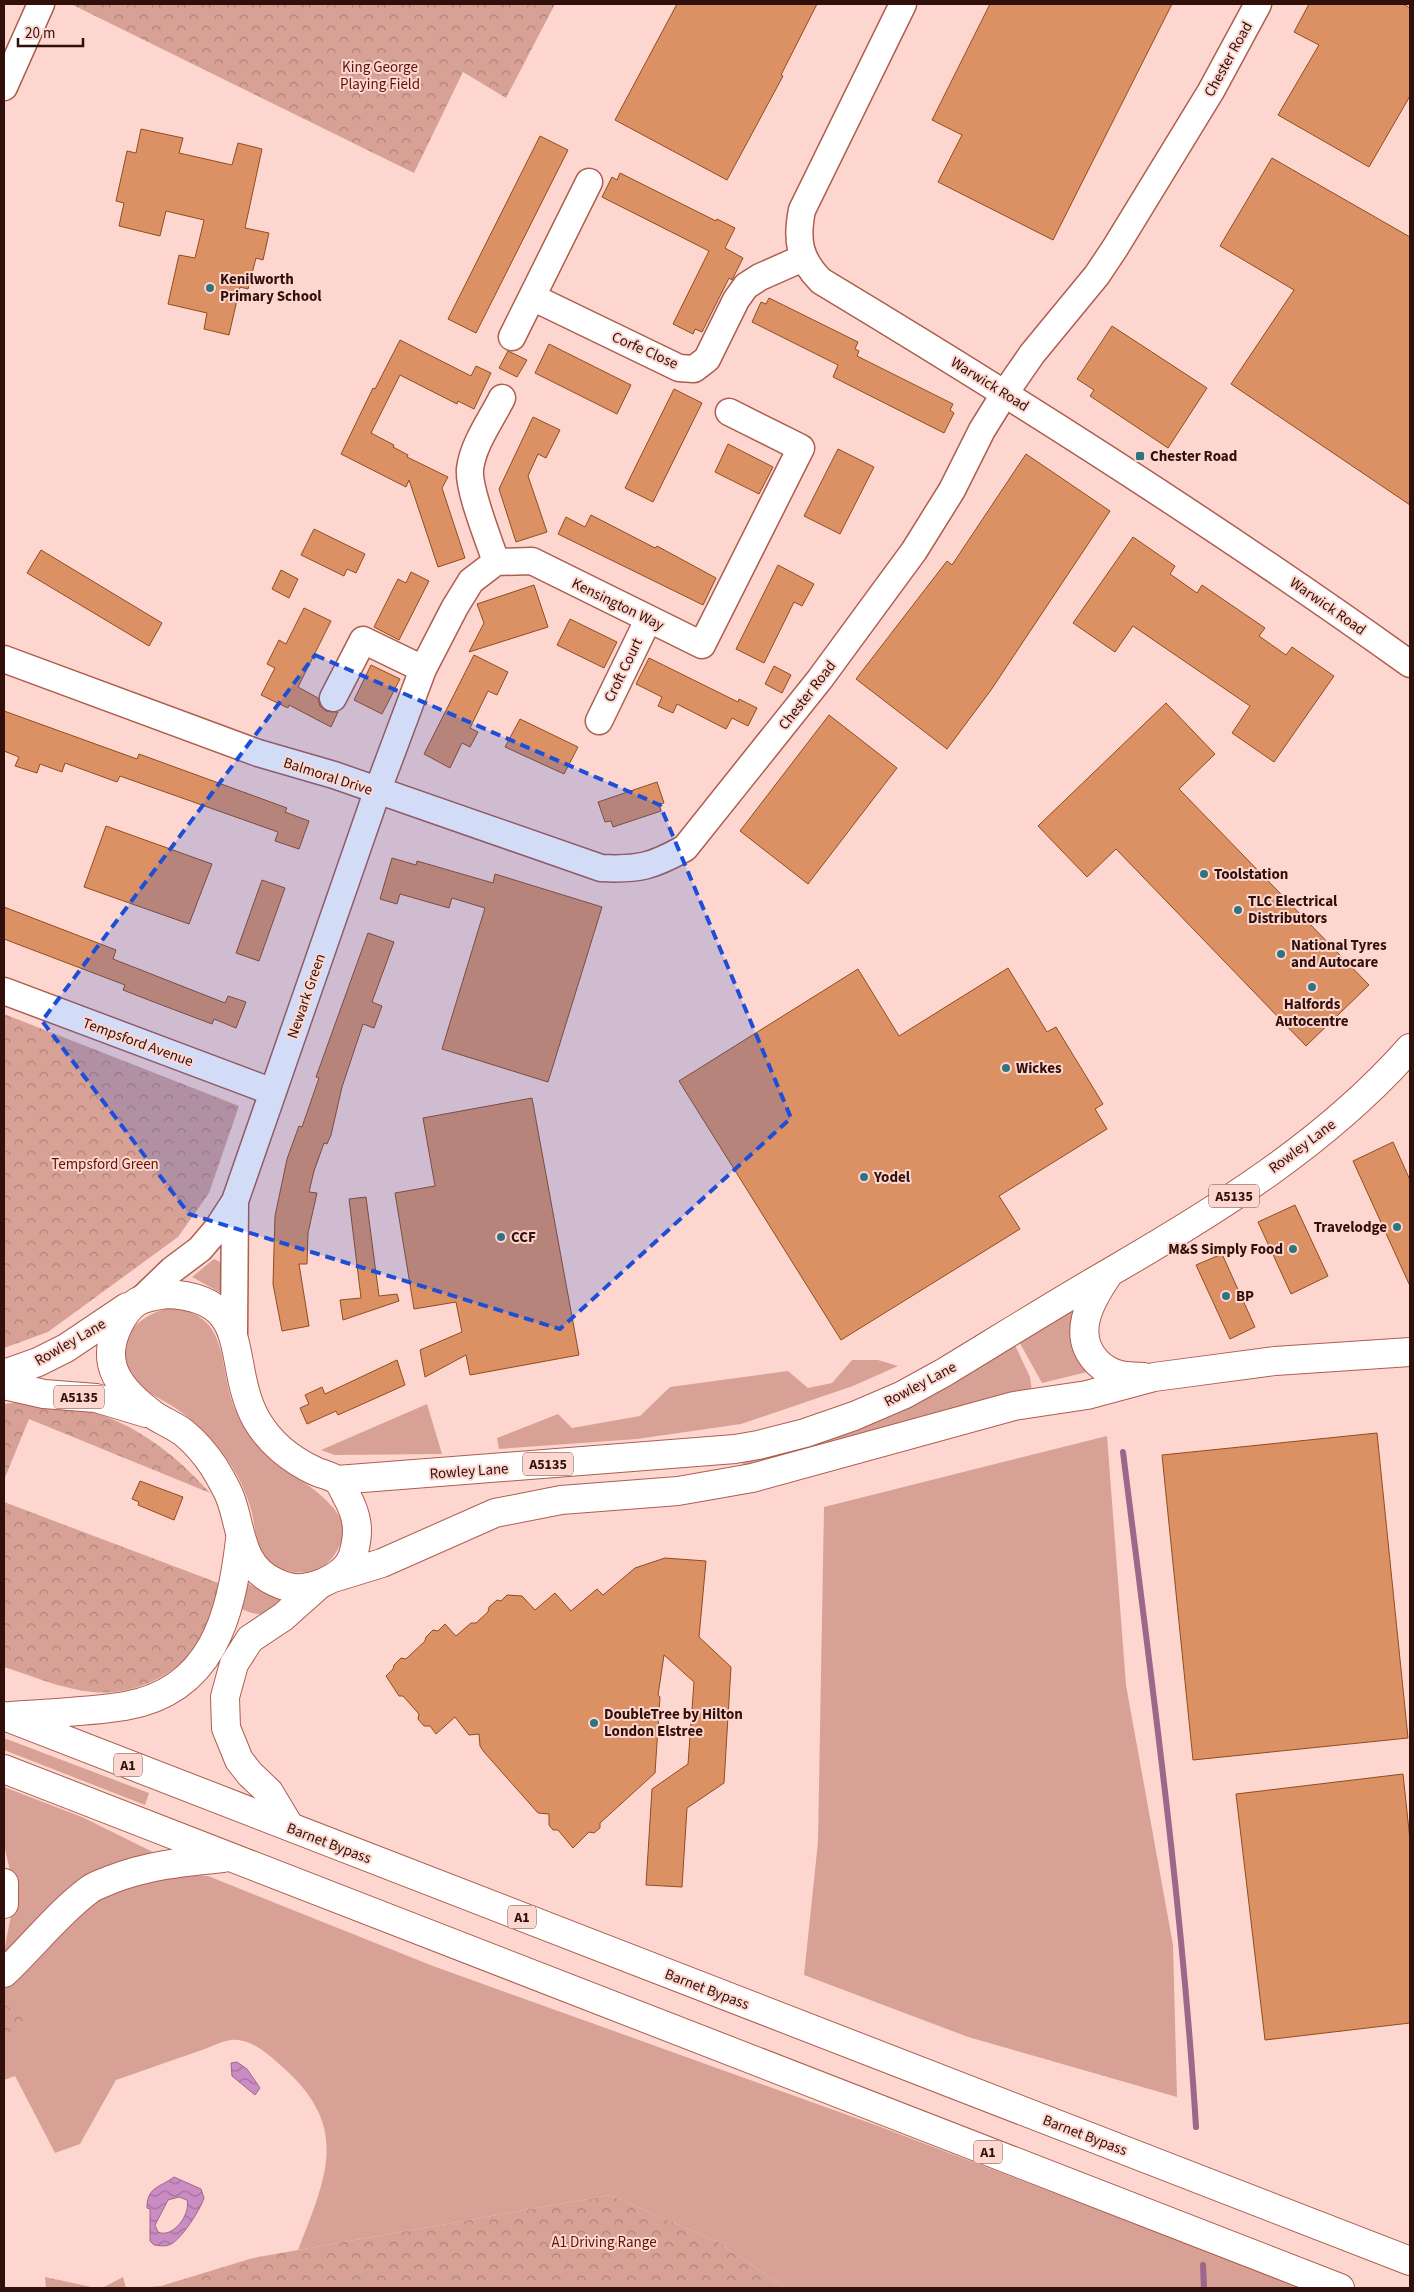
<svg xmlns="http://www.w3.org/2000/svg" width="1414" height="2292" viewBox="0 0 1414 2292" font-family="'Source Sans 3',sans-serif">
	<defs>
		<pattern id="forest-crowns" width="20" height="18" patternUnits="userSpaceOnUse" patternTransform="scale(1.25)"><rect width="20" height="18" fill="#d8a196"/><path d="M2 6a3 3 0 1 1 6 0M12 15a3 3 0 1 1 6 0" fill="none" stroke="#b08279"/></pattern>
		<pattern id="water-waves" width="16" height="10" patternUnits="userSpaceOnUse" patternTransform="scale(1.25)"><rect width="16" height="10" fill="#ca8cc2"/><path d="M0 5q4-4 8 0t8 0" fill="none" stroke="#a5719c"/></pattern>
	</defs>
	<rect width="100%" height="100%" fill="#fdd7cf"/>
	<path fill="#d8a196" d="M214,1259L222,1263L223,1292L221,1293L192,1277Z
		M1071,1306L1074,1311L1075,1350L1087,1372L1042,1383L1017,1338Z
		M168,1308C232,1312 217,1366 235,1409C242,1427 253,1443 267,1456C289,1476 362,1508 339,1547C335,1555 330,1562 322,1567C302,1578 275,1572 262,1553C255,1541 255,1526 252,1513C247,1495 239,1476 228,1461C212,1438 194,1419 169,1404C156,1396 143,1392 131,1380C127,1376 127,1369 125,1363C117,1333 143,1315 168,1308Z
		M1013,1341L1030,1377L1032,1392L743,1469L742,1456Z
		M852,1360H878L898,1366L853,1386L741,1424L637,1439L499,1449L497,1438L558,1414L572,1428L640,1416L670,1387L788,1371L808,1388L832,1383Z
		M427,1404L442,1454L335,1455L321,1450Z
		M1107,1436L1126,1685L1173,1945L1177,2097L968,2037L804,1975L818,1842L824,1507Z
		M247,1583L279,1600L280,1602C262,1617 262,1617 241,1609Z
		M4,1738L149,1793L145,1805L4,1750Z
		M4,1787L82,1817L159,1855L4,1962C4,1938 14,1915 13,1890C12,1874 7,1860 4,1845C0,1829 4,1803 4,1787Z
		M174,1873L208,1876L433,1966L881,2127L1304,2288H785L718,2242L610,2195L298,2250C328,2173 351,2125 278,2063C266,2052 249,2038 231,2040C221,2041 209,2048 199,2051C171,2061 144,2070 116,2080L80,2144L55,2153L15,2076L4,2080V2038L25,2022L4,2003V1990L72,1920L110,1887Z"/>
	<path fill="url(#forest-crowns)" d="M71,4H555L506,98L463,72L414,173Z
		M4,1014L239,1106L209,1193L178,1237L48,1332L4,1348Z
		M20,1402C38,1404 56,1405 73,1408C129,1417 174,1453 210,1493L29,1419L4,1480V1404Z
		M4,1502L221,1584C218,1596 217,1610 212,1621C192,1667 142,1697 92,1692C62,1689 32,1676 4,1667Z
		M4,2003L26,2022L4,2038Z
		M610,2195L718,2242L785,2288H137L161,2286L253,2258Z
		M45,2277L96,2288H46Z
		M123,2277L126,2288H102Z"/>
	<path fill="url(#water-waves)" stroke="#9c678b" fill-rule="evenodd" d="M237,2062L247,2069L260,2088L255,2095L232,2076L231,2063Z
		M174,2177L201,2189L204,2198C200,2210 184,2235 173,2243C167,2247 161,2246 154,2245L150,2241V2209L147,2208C147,2187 159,2188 174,2177ZM179,2197L187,2200C191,2214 173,2239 158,2232L155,2225L168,2200Z"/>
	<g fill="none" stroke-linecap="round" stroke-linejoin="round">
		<path stroke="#9c678b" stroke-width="6" d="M1123,1452C1151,1677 1182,1901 1196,2127
			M1203,2265L1204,2288"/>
	</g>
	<path fill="#dc9164" stroke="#914c1e" d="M677,4H817L781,75L783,76L727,180L615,120Z
		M990,4H1172L1053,240L938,182L962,135L932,120Z
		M1309,4H1403L1410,8V96L1369,167L1278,115L1319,45L1294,32Z
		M141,129L183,138L179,153L232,165L238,143L262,149L245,228L269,233L263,260L256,258L248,289L240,287L229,335L204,329L207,313L168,304L179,255L195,258L204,220L166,211L160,236L119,226L124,203L116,201L127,151L136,153Z
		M540,136L568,150L476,333L448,319Z
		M1272,158L1410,237V505L1231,384L1294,290L1220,246Z
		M620,173L716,221L717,219L735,228L725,248L743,258L732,280L729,278L702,332L695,329L693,334L673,324L709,251L602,197L612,177L617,180Z
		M769,298L858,342L855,349L859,351L857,356L953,404L950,410L954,413L944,433L833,377L838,365L752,322L761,302L766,304Z
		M1112,326L1207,388L1168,448L1090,396L1094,390L1077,379Z
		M400,340L471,376L476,366L491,373L474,409L458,401L457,404L400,375L371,433L394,445L393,447L408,455L407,457L448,477L442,488L465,558L438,567L409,480L406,487L341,454L373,388L375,389Z
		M549,344L631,385L617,414L535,373Z
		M508,351L527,360L517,377L499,368Z
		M674,389L702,403L653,502L625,488Z
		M533,417L560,430L546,458L538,454L528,476L547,532L516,542L499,489Z
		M728,444L773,467L759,494L715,472Z
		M838,449L874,467L840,534L804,516Z
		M1026,454L1110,511L991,690L947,749L856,679L947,561L952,565Z
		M591,515L655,548L657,546L716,578L703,605L558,534L566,517L585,527Z
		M314,529L365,554L356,573L347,569L344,576L301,555Z
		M1133,537L1175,566L1170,574L1197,593L1202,585L1265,628L1259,636L1286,655L1292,647L1334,676L1274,762L1232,733L1250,706L1133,626L1115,652L1073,623Z
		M41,550L162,623L149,646L27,573Z
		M778,565L814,584L802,606L794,602L764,663L736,649Z
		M281,570L298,579L289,598L272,589Z
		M411,572L429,581L399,640L374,627L398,579L406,583Z
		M534,585L548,627L469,652L484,623L477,604Z
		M304,608L331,621L298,687L318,698L320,706L326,711L338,712L331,727L289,705L288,708L261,695L275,668L267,664L279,640L286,644Z
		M570,619L617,642L604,668L557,645Z
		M474,655L508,672L497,695L488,691L470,728L478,732L470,747L462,743L450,768L424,754Z
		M649,658L738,702L739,699L757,708L748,726L732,718L726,729L677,704L673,713L658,706L662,697L636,684Z
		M371,665L400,679L382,714L354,700Z
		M774,666L791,675L782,693L765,684Z
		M1166,703L1215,754L1179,789L1369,985L1306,1046L1116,849L1087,877L1038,826Z
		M4,711L137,759L139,754L287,808L285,812L309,821L299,849L275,841L278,832L120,776L117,782L65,763L62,772L40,764L37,773L15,766L19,757L4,751Z
		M829,715L897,768L808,884L740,831Z
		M520,719L578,747L564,774L505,747Z
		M657,782L664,803L659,804L661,811L613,827L611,821L605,822L598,802Z
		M106,826L212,864L189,924L84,887Z
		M392,858L416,865L417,861L493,883L495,874L602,907L548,1082L442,1049L485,908L452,898L449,908L400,894L397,904L380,899Z
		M262,880L285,888L259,961L236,953Z
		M4,907L116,950L113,959L225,1003L228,996L246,1002L236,1028L214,1019L212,1024L159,1004L123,990L125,985L4,939Z
		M368,933L394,942L372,1002L382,1006L374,1028L363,1024L342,1087L331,1135L327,1144L324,1143L314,1171L309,1192L317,1193L308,1233L307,1264H299L309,1326L282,1331L273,1284L275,1216L287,1159L299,1126L302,1127L319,1078L316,1077Z
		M1008,968L1047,1032L1056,1027L1103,1104L1095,1109L1107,1129L999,1196L1020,1229L841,1340L679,1081L858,969L899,1036Z
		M532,1098L579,1355L470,1375L466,1355L425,1377L420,1350L462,1332L456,1302L414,1309L395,1193L435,1186L423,1118Z
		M1393,1142L1410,1180V1286L1353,1161Z
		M366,1197L379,1296L397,1294L399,1301L343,1320L340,1300L361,1298L349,1199Z
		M1295,1205L1328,1276L1291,1294L1258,1222Z
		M1222,1254L1255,1327L1230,1339L1196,1265Z
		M397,1360L405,1385L338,1415L336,1411L307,1424L300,1408L309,1404L305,1395L322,1387L325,1394Z
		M1377,1433L1408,1738L1193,1760L1162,1455Z
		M140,1481L183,1497L174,1520L138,1505L139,1502L132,1499Z
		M665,1558L706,1561L699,1637L731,1667L724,1783L687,1808L682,1887L646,1885L652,1789L688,1764L694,1682L664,1655L658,1695L660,1697L655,1773L600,1823V1828L594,1833L589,1832L573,1848L558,1830H553L549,1825V1814L538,1813L484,1752L480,1746L479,1734L469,1735L455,1717L436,1734L430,1726H424L418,1719L419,1714L403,1696H399L386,1676L393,1669L394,1665L401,1658L406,1659L425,1641L426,1637L433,1630L438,1631L445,1624L456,1636L471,1623H476L488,1612L489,1607L497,1600L501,1601L507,1595L522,1596L535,1610L555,1593L571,1611L597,1589L603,1595L635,1568Z
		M1403,1774L1410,1840V2023L1265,2040L1236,1794Z"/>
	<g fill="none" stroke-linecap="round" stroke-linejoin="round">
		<g stroke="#ae5d4e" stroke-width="29">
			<path id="minor" d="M903,4L802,210C796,240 799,259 821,281C1022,402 1220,528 1410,664
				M4,87L41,4
				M532,297L679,368L694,369L707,359L736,300L746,286L760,277L803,258
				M512,337L589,182
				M496,562C489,540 468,490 470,469C473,444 491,420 502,398
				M4,659L258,753L334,775L601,868C639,870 653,866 685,848L820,679L914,551L952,490L982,430L1005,393L1032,354L1097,275L1115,248L1211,91L1258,4
				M333,698L363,640L423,669
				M599,721L648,620
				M4,991L273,1092
				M144,1297L172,1270L200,1249L217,1229L235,1201L377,792L423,669L455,607L471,581L496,562L532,561L702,645L801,448L729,412
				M234,1333L235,1202"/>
		</g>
		<g stroke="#ae5d4e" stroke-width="30">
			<path id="major" d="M1108,1275C1090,1301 1071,1335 1097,1362C1103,1368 1111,1373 1120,1375C1127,1377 1135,1376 1143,1377
				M167,1294C256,1298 225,1362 256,1419C269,1442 291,1460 315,1471C321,1474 332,1476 338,1481C341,1484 344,1491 346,1495C358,1516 360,1532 353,1555C347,1574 321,1586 303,1588C293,1589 283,1586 275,1582C239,1566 242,1528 230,1497C226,1487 220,1477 214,1467C206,1455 195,1442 184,1433C174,1425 161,1421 151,1413C121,1390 99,1365 118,1326C130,1301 141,1297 167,1294Z
				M4,1374L38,1362L66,1348L127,1307
				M4,1385L44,1394L96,1398L146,1413
				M337,1480L735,1449L758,1445L805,1433L854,1416L903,1395L943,1373C999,1339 1055,1304 1112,1271C1219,1209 1327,1142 1410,1048
				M333,1578L382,1563L495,1513L561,1500L678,1491L752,1478L1014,1406L1087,1395L1154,1377L1275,1361L1410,1352"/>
		</g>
		<g stroke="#ae5d4e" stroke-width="30">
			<path id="highway" d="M4,1716L1410,2261
				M11,1716C48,1713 88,1712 125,1706C213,1691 231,1615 240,1540
				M4,1769L1340,2288
				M290,1827L269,1792L250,1774L239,1760L226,1728L225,1697L234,1664L250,1639L283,1617L320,1584
				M4,1883V1904
				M4,1973C33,1946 57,1914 89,1890C95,1885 104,1883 110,1880C149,1865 182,1862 223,1858"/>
		</g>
		<use href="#minor" stroke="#fff" stroke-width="26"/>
		<use href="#major" stroke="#fff" stroke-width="28"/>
		<use href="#highway" stroke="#fff" stroke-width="28"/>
	</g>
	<path fill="#1d4ed8" fill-opacity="0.2" stroke="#1d4ed8" stroke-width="4" stroke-dasharray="10 6" stroke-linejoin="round" d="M315,655L660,805L791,1118L560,1329L189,1214L42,1021Z"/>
	<g fill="#2e7581" stroke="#fdd7cf" stroke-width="2">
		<circle cx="210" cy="288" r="5"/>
		<rect x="1135" y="451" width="10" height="10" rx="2.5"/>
		<circle cx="1204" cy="874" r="5"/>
		<circle cx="1238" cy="910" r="5"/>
		<circle cx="1281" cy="954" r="5"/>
		<circle cx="1312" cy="987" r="5"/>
		<circle cx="1006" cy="1068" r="5"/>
		<circle cx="864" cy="1177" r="5"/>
		<circle cx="1397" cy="1227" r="5"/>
		<circle cx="501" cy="1237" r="5"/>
		<circle cx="1293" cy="1249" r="5"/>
		<circle cx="1226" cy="1296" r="5"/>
		<circle cx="594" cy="1723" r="5"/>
	</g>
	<g text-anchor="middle" stroke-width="4" stroke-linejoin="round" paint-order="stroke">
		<g fill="#fdd7cf" stroke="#6e4c46" stroke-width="1">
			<rect x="1209" y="1184.5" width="50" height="23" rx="4"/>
			<rect x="54" y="1385.5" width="50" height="23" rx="4"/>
			<rect x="523" y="1452.5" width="50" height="23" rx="4"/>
			<rect x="114" y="1753.5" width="28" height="23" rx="4"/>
			<rect x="508" y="1905.5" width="28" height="23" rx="4"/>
			<rect x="974" y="2140.5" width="28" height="23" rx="4"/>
		</g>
		<g font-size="14" font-weight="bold" fill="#31100b">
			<text x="1234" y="1201">A5135</text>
			<text x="79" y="1402">A5135</text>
			<text x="548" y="1469">A5135</text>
			<text x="128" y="1770">A1</text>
			<text x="522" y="1922">A1</text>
			<text x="988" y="2157">A1</text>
		</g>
		<g font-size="15" fill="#31100b" stroke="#fdd7cf">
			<text transform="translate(1228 59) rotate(-61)" y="5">Chester Road</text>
			<text transform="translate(645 350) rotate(24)" y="5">Corfe Close</text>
			<text transform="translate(990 384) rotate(32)" y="5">Warwick Road</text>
			<text transform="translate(618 604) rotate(26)" y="5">Kensington Way</text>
			<text transform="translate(1328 606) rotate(35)" y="5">Warwick Road</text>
			<text transform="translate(623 670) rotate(-64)" y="5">Croft Court</text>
			<text transform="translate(807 695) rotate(-52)" y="5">Chester Road</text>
			<text transform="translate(328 776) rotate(18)" y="5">Balmoral Drive</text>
			<text transform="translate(306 996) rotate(-71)" y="5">Newark Green</text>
			<text transform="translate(138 1042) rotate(20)" y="5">Tempsford Avenue</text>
			<text transform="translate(1302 1146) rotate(-37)" y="5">Rowley Lane</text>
			<text transform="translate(70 1342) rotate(-30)" y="5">Rowley Lane</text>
			<text transform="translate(920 1384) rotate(-28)" y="5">Rowley Lane</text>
			<text transform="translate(469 1471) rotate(-4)" y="5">Rowley Lane</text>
			<text transform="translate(329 1843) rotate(21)" y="5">Barnet Bypass</text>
			<text transform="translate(707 1989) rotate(21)" y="5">Barnet Bypass</text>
			<text transform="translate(1085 2135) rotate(21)" y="5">Barnet Bypass</text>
		</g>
		<g font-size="15" fill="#5c140a" stroke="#fdd7cf">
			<text x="380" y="72">King George<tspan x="380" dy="17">Playing Field</tspan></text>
			<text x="105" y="1169">Tempsford Green</text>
			<text x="604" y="2247">A1 Driving Range</text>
		</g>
		<g font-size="15" font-weight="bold" fill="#31100b" stroke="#fdd7cf" text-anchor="start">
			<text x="220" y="284">Kenilworth<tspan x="220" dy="17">Primary School</tspan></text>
			<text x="1150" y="461">Chester Road</text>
			<text x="1214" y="879">Toolstation</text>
			<text x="1248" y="906">TLC Electrical<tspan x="1248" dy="17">Distributors</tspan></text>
			<text x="1291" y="950">National Tyres<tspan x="1291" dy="17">and Autocare</tspan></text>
			<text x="1312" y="1009" text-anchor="middle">Halfords<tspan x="1312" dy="17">Autocentre</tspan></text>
			<text x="1016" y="1073">Wickes</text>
			<text x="874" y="1182">Yodel</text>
			<text x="1387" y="1232" text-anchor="end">Travelodge</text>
			<text x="511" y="1242">CCF</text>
			<text x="1283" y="1254" text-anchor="end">M&amp;S Simply Food</text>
			<text x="1236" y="1301">BP</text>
			<text x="604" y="1719">DoubleTree by Hilton<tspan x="604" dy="17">London Elstree</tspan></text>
		</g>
	</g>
	<rect width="1414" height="2292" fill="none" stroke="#31100b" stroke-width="10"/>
	<path d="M18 38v8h65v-8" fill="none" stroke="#31100b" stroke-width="2.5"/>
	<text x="25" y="38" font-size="15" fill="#31100b" stroke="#fdd7cf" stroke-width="4" paint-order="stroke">20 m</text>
</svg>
